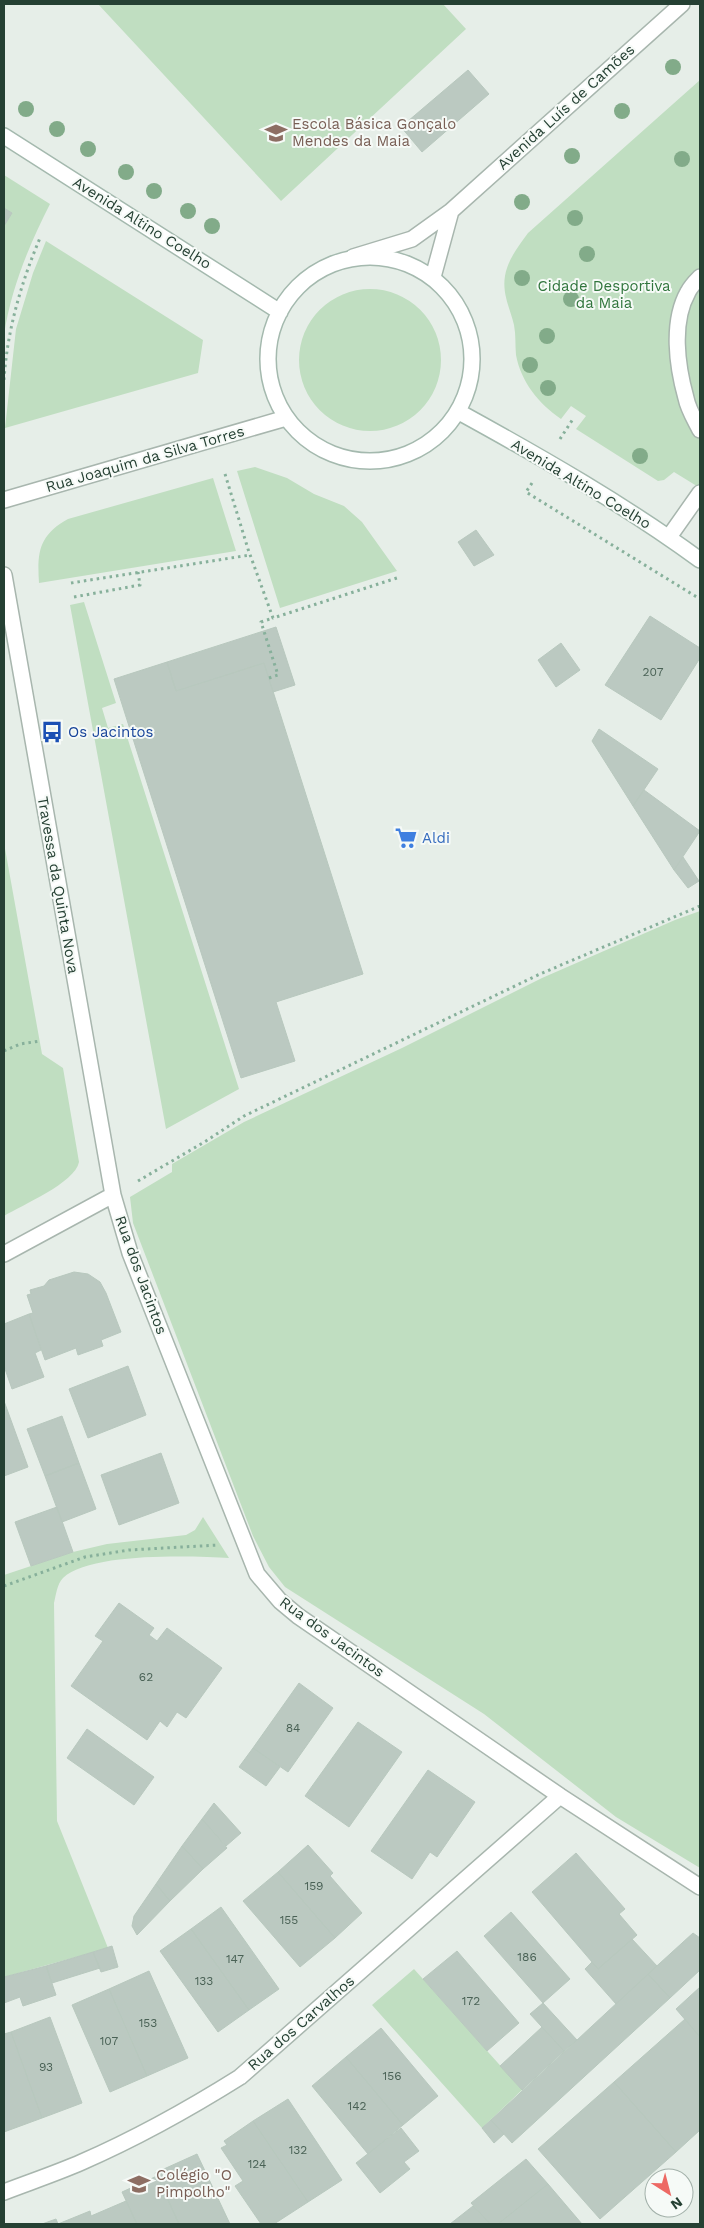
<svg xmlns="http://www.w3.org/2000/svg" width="704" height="2228" viewBox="0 0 704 2228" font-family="'Work Sans',sans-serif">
	<rect width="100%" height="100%" fill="#e6eee8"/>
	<path fill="#c0dec1" d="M98,4H443L466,29L281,201Z
		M700,80V488L674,472L664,480L658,481L576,429L586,416L571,406L561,419C539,404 521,382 516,355C515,345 516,335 514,325C510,308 502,294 505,276C508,259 518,247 528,233Z
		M4,175L50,204C29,245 11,289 4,335V226L12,213L4,208Z
		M46,241L203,340L198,373L5,428L16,329L33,273Z
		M299 360a71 71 0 1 1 142 0a71 71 0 1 1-142 0Z
		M255,467L287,478L314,494L344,506L362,522L397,571L280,608L237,471Z
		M213,478L236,551L39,583C37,552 39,535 68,519Z
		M84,602L116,703L102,708L108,728L123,724L239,1089L166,1129L70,605Z
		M4,843L42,1054L63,1068L79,1162C75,1183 22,1205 4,1216Z
		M700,911V1868L616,1817L484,1714L285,1587L269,1567L253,1536L133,1223L130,1197L172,1172V1164L244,1122L402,1048L542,978L675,920Z
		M203,1517L229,1558C193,1556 90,1552 63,1578C57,1584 56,1595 54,1603L57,1821L108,1948L4,1977V1575L73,1552L107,1544L186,1535L195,1530Z
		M414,1969L522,2090L482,2128L372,2005Z"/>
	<path fill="#bbc9c1" stroke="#b8c8be" d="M468,70L489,94L422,152L401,127Z
		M4,208L12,213L4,226Z
		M476,530L494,555L474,566L458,542Z
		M650,616L700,648V658L661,720L605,685Z
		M276,627L295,685L273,692L264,663L176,691L167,662Z
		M561,643L580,670L556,687L538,660Z
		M167,662L176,691L264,663L363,974L276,1002L295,1061L241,1078L114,679Z
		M599,729L658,769L633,806L592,741Z
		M644,790L700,831L674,870L633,806Z
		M683,857L699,881L688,888L674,870Z
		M74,1272L88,1274L100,1282L106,1293L121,1332L101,1340L103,1346L78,1355L76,1348L45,1360L29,1314L33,1313L27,1295L31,1294L30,1290L44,1286L49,1280Z
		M29,1314L41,1350L35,1353L44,1377L12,1389L4,1366V1324Z
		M128,1366L146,1415L88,1438L69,1389Z
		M4,1401L28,1467L4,1476Z
		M62,1416L79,1463L45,1476L27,1429Z
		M161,1453L179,1503L119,1525L101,1475Z
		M79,1463L96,1509L62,1522L45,1476Z
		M57,1507L73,1552L31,1566L15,1522Z
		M119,1603L154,1628L149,1635L157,1641L167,1628L222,1668L186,1718L177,1712L167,1727L160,1721L147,1740L71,1686L103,1641L95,1636Z
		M299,1683L333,1708L288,1772L253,1748Z
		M358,1722L402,1752L349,1827L305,1796Z
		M87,1729L154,1777L134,1805L67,1758Z
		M253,1748L280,1767L266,1786L239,1767Z
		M428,1770L475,1802L437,1857L430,1852L412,1879L371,1851Z
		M214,1803L241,1833L226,1846L202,1819Z
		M202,1819L227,1848L203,1869L182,1846Z
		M308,1845L333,1873L330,1876L362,1913L335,1938L278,1872Z
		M182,1846L203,1869L170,1901L156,1884Z
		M576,1853L625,1909L619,1914L637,1935L598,1969L532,1892Z
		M278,1872L335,1938L300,1967L243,1901Z
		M156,1884L170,1901L137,1935L132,1926L134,1916Z
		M221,1907L279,1989L249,2010L191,1929Z
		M511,1912L570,1979L543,2003L484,1936Z
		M191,1929L249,2010L218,2032L160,1951Z
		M693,1933L700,1938V1970L670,1998L648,1974Z
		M632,1939L657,1966L616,2004L585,1969L592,1962L598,1969Z
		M112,1946L118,1967L101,1972L93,1952Z
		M457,1951L519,2023L487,2051L423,1979Z
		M93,1952L100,1968L52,1983L46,1966Z
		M46,1966L56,1995L23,2006L20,1997L4,2003V1977Z
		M149,1971L188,2058L147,2076L109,1989Z
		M648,1974L670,1998L512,2143L491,2120Z
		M700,1987V2037L676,2009Z
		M109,1989L147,2076L110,2092L72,2005Z
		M543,2003L577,2040L564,2051L530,2014Z
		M50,2017L82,2103L42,2118L11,2032Z
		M685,2019L700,2037V2130L676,2152L614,2082Z
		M542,2027L564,2051L522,2090L500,2066Z
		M381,2028L438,2096L403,2125L346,2057Z
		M11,2032L42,2118L4,2132V2034Z
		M346,2057L403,2125L368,2154L312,2086Z
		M614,2082L676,2152L600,2219L538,2149Z
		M288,2099L342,2180L308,2202L253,2121Z
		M491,2120L504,2134L494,2143L482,2128Z
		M253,2121L308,2202L274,2224H261L235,2186L243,2181L221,2148L227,2145L224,2141Z
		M401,2128L419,2151L404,2162L410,2169L380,2193L356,2163Z
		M197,2154L230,2224H179L157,2176L155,2173Z
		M526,2159L548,2184L498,2224H490L471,2203Z
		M157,2176L179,2224H137L122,2192Z
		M548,2184L582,2224H549L547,2223L545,2224H498Z
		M126,2201L137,2224H58L90,2211L91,2216Z
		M473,2206L490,2224H450Z
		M56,2219L58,2224H42Z"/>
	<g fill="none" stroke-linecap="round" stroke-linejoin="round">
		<g stroke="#a8b6ae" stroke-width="18">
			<path id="service" d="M700,277C696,281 691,286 688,292C671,322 677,366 686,398C688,409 695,420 700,430
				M669,537L700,493"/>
		</g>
		<g stroke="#a8b6ae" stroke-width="18">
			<path id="minor" d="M353,257L412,239L451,211L682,4
				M433,277L451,211
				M4,500L286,418
				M4,575L113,1195L130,1253L257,1574L280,1601L298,1616L560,1796L700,1887
				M4,1254L113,1195
				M4,2192C30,2182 57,2173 82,2162C137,2138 189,2109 240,2077L560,1796"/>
		</g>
		<g stroke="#a4b9ae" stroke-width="18">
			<path id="secondary" d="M4,136L280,312
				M268 359a102 102 0 1 1 204 0a102 102 0 1 1-204 0Z
				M459,412C541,457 625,505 700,560"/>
		</g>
		<path stroke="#87b09b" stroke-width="3" stroke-dasharray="2.5 4" stroke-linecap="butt" d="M4,380C7,331 21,283 40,238
			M560,439L573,419
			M225,474L248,549L273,618L400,577
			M532,483L526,492L700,599
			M71,583L250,555
			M74,597L140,585L138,572
			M269,678L278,675L261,622L273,618
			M4,1051L20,1044L40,1041
			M138,1181L206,1141L244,1116L540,974L700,906
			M4,1586L85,1557L129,1550L218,1545"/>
		<use href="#service" stroke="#fff" stroke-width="15"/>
		<use href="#minor" stroke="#fff" stroke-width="15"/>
		<use href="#secondary" stroke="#fff" stroke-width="15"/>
	</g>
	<g fill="#82ab89">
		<circle cx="673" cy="67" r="8"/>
		<circle cx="26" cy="109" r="8"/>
		<circle cx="622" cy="111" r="8"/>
		<circle cx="57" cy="129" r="8"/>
		<circle cx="88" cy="149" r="8"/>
		<circle cx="572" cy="156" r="8"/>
		<circle cx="682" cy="159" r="8"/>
		<circle cx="126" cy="172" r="8"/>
		<circle cx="154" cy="191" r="8"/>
		<circle cx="522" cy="202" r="8"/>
		<circle cx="188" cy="211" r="8"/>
		<circle cx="575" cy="218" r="8"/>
		<circle cx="212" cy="226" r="8"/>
		<circle cx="587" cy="254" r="8"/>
		<circle cx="522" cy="278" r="8"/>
		<circle cx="571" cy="299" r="8"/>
		<circle cx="547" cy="336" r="8"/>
		<circle cx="530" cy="365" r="8"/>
		<circle cx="548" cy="388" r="8"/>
		<circle cx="640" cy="456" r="8"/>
	</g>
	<defs>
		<g id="school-bare" transform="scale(1.725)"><path d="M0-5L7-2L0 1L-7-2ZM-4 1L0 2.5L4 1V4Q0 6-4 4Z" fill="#8d6e63" stroke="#f6faf7" stroke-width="2.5" paint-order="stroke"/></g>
		<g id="bus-bare" transform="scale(1.725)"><path d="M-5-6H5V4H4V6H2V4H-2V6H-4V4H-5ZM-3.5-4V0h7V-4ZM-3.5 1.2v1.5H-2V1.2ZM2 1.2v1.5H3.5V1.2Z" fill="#1a4fb4" stroke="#f6faf7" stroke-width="2.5" paint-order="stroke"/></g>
		<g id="supermarket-bare" transform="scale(1.725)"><path d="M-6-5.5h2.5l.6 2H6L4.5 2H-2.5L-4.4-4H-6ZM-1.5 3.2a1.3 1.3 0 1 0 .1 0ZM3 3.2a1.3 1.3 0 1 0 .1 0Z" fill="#3f7fe0" stroke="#f6faf7" stroke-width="2.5" paint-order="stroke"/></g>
	</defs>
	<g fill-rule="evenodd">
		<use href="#school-bare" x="276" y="133"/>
		<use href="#bus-bare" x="52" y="732"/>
		<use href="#supermarket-bare" x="406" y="838"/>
		<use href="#school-bare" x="139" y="2184"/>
	</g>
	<g text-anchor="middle" stroke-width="4" stroke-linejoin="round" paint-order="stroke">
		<g font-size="12" fill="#4a6256">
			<text x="653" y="676">207</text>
			<text x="146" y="1681">62</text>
			<text x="293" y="1732">84</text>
			<text x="314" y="1890">159</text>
			<text x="289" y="1924">155</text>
			<text x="527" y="1961">186</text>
			<text x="235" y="1963">147</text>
			<text x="204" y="1985">133</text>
			<text x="471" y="2005">172</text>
			<text x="148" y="2027">153</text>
			<text x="109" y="2045">107</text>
			<text x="46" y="2071">93</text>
			<text x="392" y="2080">156</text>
			<text x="357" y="2110">142</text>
			<text x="298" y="2154">132</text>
			<text x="257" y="2168">124</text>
		</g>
		<g font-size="15" fill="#254033" stroke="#f6faf7">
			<text transform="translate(566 107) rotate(-42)" y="5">Avenida Luís de Camões</text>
			<text transform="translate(142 223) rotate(32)" y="5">Avenida Altino Coelho</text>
			<text transform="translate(145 459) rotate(-16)" y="5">Rua Joaquim da Silva Torres</text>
			<text transform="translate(581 484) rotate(31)" y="5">Avenida Altino Coelho</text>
			<text transform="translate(58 885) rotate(80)" y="5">Travessa da Quinta Nova</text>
			<text transform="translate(141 1275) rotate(70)" y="5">Rua dos Jacintos</text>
			<text transform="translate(332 1637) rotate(36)" y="5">Rua dos Jacintos</text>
			<text transform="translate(301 2023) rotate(-41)" y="5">Rua dos Carvalhos</text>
		</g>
		<g font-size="15" fill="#785e54" stroke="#f6faf7" text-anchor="start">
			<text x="292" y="129">Escola Básica Gonçalo<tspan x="292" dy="17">Mendes da Maia</tspan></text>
			<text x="156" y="2180">Colégio "O<tspan x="156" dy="17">Pimpolho"</tspan></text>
		</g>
		<g font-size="15" fill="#30753c" stroke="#f6faf7">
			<text x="604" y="291">Cidade Desportiva<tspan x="604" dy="17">da Maia</tspan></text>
		</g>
		<g font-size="15" fill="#164399" stroke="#f6faf7" text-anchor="start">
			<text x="68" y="737">Os Jacintos</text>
		</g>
		<g font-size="15" fill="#366cbe" stroke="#f6faf7" text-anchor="start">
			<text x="422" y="843">Aldi</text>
		</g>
	</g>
	<rect width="704" height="2228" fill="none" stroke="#254033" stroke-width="10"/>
	<g transform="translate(669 2193) rotate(144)"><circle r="24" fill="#f6faf7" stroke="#a2b0a9"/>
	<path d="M0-4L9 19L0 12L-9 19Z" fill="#ed6964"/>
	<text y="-8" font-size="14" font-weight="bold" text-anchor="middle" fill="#254033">N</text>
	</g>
</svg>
